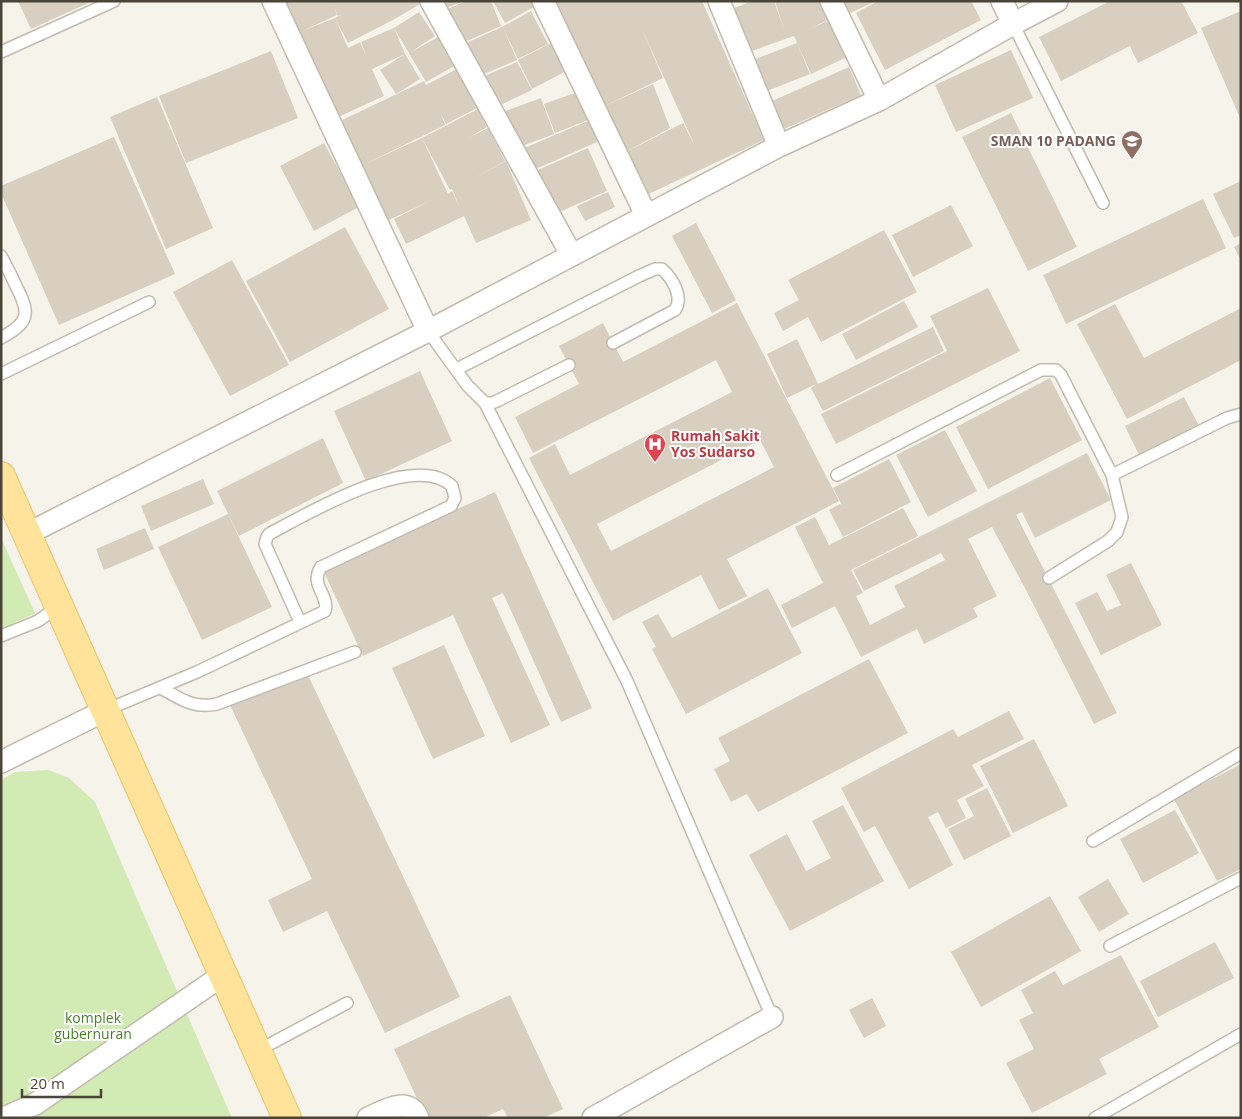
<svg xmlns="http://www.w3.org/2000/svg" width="1242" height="1119" viewBox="0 0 1242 1119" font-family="'Open Sans',sans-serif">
	<rect width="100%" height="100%" fill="#f6f3eb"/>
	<path fill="#d2eab4" d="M1,538L35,613L1,629Z
		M48,770L69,778L95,802L232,1118H1V780L15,772Z"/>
	<path fill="#d8cfc0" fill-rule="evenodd" d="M18,1H93L31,29Z
		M276,1H425L393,20L348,43L335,18L345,13L338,16L333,5L337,15L302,31L335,18L348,48L360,42L366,55L361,42L394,28L405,54L372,69L384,96L334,119L310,65L315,62L304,66Z
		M438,1H463L442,10Z
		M466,1H491L501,26L460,44L445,10Z
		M493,1H537L539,4L505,23Z
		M554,1H702L764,140L640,198L620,155L683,123L695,146L641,27L663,78L600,108Z
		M752,1H774L784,29L775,1H821L828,20L809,29L830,20L847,57L811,74L794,36L746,53L732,9Z
		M842,1H876L848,14Z
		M878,1H971L981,20L885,70L856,13Z
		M1110,1H1181L1198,33L1138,63L1130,46L1061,81L1039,37Z
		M531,11L548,44L518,59L504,30L517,60L479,76L464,44L502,27Z
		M1241,11V120L1201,28Z
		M419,12L435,36L411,52L440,36L456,65L426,82L394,28Z
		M557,40L572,68L532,89L518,60Z
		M797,43L810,74L762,93L750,61Z
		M1011,50L1033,98L956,132L935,85Z
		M271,51L298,118L186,163L159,96Z
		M405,54L420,79L396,94L380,70Z
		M517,62L532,90L494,108L480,78Z
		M849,67L861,95L784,129L772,101Z
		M457,69L477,108L446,124L441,114L445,125L365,164L422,138L448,194L452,191L461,210L452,189L450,190L422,138L478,109L487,127L468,138L488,128L505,161L474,178L506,161L531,220L476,243L464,216L406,244L394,219L430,201L380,224L334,124L424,81L426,85Z
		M653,84L670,128L620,155L600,108Z
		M583,90L595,117L555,133L544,104Z
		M157,97L213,228L166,249L110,117Z
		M541,98L554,134L514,149L500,113Z
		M1011,113L1077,247L1028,271L962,137Z
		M595,118L604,139L531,171L522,149Z
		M114,137L175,274L59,325L1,193V186Z
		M324,143L359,207L314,231L280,166Z
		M588,148L607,191L557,213L538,170Z
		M1241,181V235L1234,238L1213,194Z
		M608,192L615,207L585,221L577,206Z
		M1203,199L1226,248L1066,324L1043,275Z
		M951,205L973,246L913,277L892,235Z
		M696,223L736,300L712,313L672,236Z
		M345,227L389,309L290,362L246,281Z
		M884,230L917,292L821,342L808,317L783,331L774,313L799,300L788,280Z
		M1241,243V260L1234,247Z
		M232,260L289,365L230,396L173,292Z
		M988,288L1020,351L836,444L821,414L947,351L930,316Z
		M904,301L918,327L856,360L842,334Z
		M737,303L839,501L727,559L747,596L719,610L701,575L613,621L529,458L555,444L570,475L732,392L716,360L533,453L515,417L579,384L559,346L603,323L623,362ZM760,440L774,467L611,551L597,524Z
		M1115,304L1144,358L1241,308V360L1127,419L1077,324Z
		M933,327L944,351L823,411L811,388L816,384L787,398L767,354L797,339L818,384Z
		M420,371L452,441L366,481L334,411Z
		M1050,378L1082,440L988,489L956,427Z
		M1184,397L1199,426L1139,455L1125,426Z
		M945,430L977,491L928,517L896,455Z
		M323,438L343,483L239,536L217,491Z
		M1087,453L1111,500L1035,538L1022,512L1016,515L1117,713L1094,724L1026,590L992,527L968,539L997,596L973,608L978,617L924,644L917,629L861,657L835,606L792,628L781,605L823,583L795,527L815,517L829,545L903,508L918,536L851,570L863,593L856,596L870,625L905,607L894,586L945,560L941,553L864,591L853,570Z
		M889,459L911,502L843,537L829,510L840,504L842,505L833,488Z
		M203,479L214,504L151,531L141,506Z
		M495,492L592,708L561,722L503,593L492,598L550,725L511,743L453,615L363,656L323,570Z
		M228,514L272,607L202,640L158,547Z
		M145,528L154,549L104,570L96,549Z
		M1131,563L1162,625L1101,655L1075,603L1097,592L1107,611L1121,605L1106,575Z
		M768,588L802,653L686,714L652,649L656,647L642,622L658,614L672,638Z
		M444,645L485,736L433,759L392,668Z
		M869,659L908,733L758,812L747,794L731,802L714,769L730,761L718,738Z
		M307,673L460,997L385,1033L327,911L283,932L268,900L312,879L230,705Z
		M1009,711L1024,739L972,765L984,786L957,800L966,818L946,828L938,812L928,817L953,865L909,889L875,826L864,832L841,788L953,729L958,737Z
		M1034,739L1068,806L1013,833L980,766Z
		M1241,764V869L1217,881L1174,799Z
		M987,788L1011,836L964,860L948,829L974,816L965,799Z
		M843,805L884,881L790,931L749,855L787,834L806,871L831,858L812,821Z
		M1175,810L1199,853L1143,883L1120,839Z
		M1108,879L1129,914L1099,932L1078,897Z
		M1050,896L1081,951L981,1007L951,952Z
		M1215,942L1234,978L1158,1017L1140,981Z
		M1121,955L1159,1027L1099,1059L1107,1074L1032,1113L1006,1063L1034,1049L1019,1020L1033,1013L1021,990L1055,971L1063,985Z
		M510,995L563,1109L543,1118H508L503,1109L483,1118H426L394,1049Z
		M872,998L886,1026L864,1038L849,1010Z"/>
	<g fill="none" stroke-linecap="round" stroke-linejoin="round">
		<g stroke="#c2bbad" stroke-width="14">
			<path id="service" d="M1013,24L1103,203
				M1,52L114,1
				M1,256C7,267 12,277 17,288C31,315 28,323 1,338
				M428,331L467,385L485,403L627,681L772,1017
				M457,369L639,276L655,269H662C672,278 684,297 675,310L613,343
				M1,374L149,302
				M485,403H492L497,401L569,365
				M837,475L1041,370H1056L1061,375L1112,475L1122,517L1117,532L1108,541L1049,578
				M1112,475L1227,418L1241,414
				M1,636L38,621L59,606
				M161,688C181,699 193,709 217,704L355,652
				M106,710L197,672L325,611C330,596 309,585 321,567L451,506L455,498L452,486C414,450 307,514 269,534L267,537L265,544L300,622
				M1093,841L1241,753
				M1110,946L1241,878
				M257,1051L347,1003
				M1095,1118L1241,1034"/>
		</g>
		<g stroke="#c2bbad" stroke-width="24">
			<path id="minor" d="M273,1L428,331
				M431,1L571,254
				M543,1L646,215
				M719,1L779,146
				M831,1L879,100
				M1002,1L1013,24
				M27,534L428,331L779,146L879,100L1013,24L1057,1
				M1,762L106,710
				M4,1118L35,1104L223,975
				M368,1118C384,1111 408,1095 418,1118
				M593,1118L772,1017"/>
		</g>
		<g stroke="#e7c169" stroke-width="30">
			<path id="primary" d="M1,476L287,1118"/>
		</g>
		<use href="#service" stroke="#fff" stroke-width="11"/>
		<use href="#minor" stroke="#fff" stroke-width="21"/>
		<use href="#primary" stroke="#ffe39b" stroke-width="28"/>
	</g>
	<defs>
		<g id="school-pin" transform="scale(1.125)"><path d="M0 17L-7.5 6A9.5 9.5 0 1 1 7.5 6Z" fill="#8d6e63" stroke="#fff"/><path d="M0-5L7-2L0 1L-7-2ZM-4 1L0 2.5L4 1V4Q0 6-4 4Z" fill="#fff"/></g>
		<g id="hospital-pin" transform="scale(1.125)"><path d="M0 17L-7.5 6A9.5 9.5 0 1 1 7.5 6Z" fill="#e0444e" stroke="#fff"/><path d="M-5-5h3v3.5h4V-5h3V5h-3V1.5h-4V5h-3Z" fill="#fff"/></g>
	</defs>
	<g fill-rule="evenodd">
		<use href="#school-pin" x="1132" y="141"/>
		<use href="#hospital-pin" x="655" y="444"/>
	</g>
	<g text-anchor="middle" stroke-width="4" stroke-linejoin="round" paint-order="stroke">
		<g font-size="14" font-weight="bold" fill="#785e54" stroke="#fff" text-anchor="end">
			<text x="1116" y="146">SMAN 10 PADANG</text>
		</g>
		<g font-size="14" font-weight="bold" fill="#be3a42" stroke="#fff" text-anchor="start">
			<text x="671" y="441">Rumah Sakit<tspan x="671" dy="16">Yos Sudarso</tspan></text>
		</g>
		<g font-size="14" fill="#4a7f29" stroke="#fff">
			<text x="93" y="1023">komplek<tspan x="93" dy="16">gubernuran</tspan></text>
		</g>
	</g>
	<rect width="1242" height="1119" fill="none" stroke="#4b4439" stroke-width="5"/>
	<path d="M22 1089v8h79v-8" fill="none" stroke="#4b4439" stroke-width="2.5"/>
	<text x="30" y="1089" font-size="15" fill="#4b4439" stroke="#ffffff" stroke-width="4" paint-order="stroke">20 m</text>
</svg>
